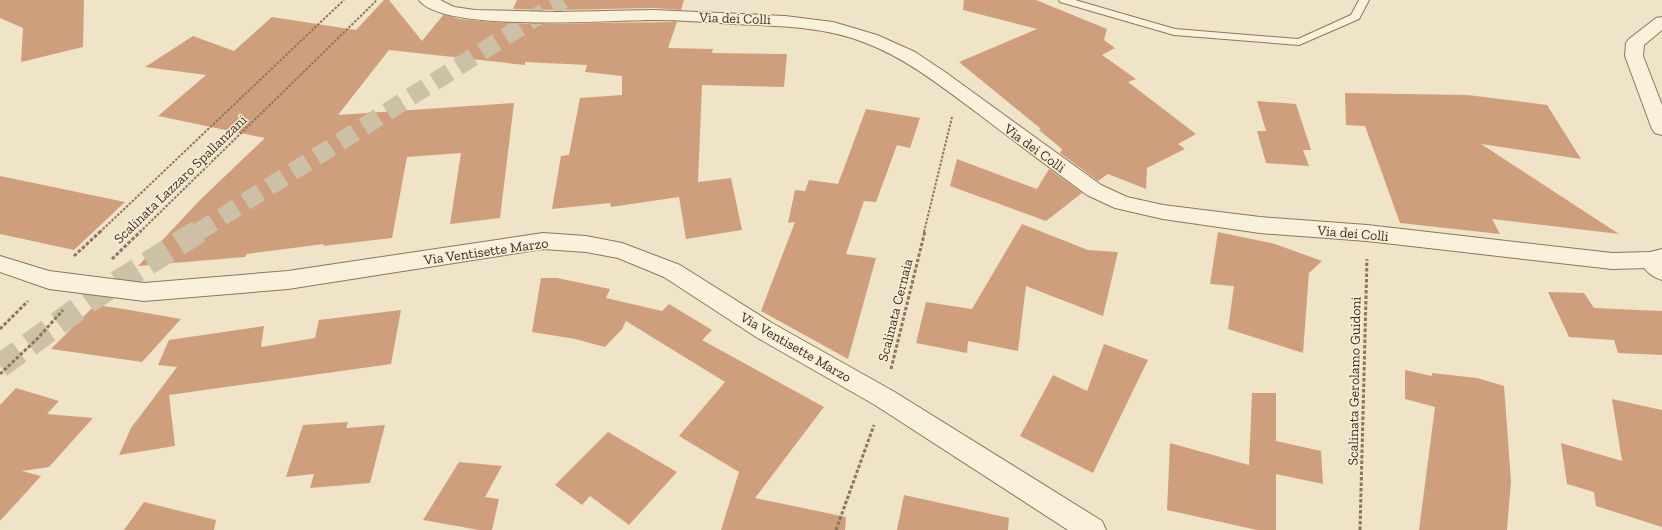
<svg xmlns="http://www.w3.org/2000/svg" width="1662" height="530" viewBox="0 0 1662 530" font-family="'Zilla Slab',serif">
	<rect width="100%" height="100%" fill="#f0e4c8"/>
	<path fill="#cf9f7d" d="M0,0H84L83,47L21,62L23,28L0,18Z
		M384,0H389L422,41L444,14L459,19L492,22L529,24L674,22H677L668,48L713,49L712,53L787,54L784,87L702,85L698,182L731,178L742,230L686,239L679,197L611,207L610,203L552,209L561,156L569,155L580,98L622,95V76L585,72L587,65L525,62V65L389,50L338,115L514,103L500,218L450,224L461,153L407,157L392,238L323,246L324,244L247,254L245,257L138,266L200,200L265,138L158,116L206,75L145,67L193,36L234,51L272,17L356,30Z
		M517,0H684L681,10L654,8L556,10L513,9Z
		M964,0H1036L1107,29L1104,40L1115,48L1102,55L1136,79L1128,82L1196,134L1178,144L1185,149L1147,168L1146,189L1108,174L1098,181L1060,153L1062,149L1039,130L1041,129L959,62L1037,29L963,10Z
		M1345,93L1468,95L1547,105L1581,159L1481,144L1619,234L1492,219L1500,234L1400,223L1365,126L1346,125Z
		M1257,101L1296,104L1311,150H1303L1309,166L1266,163L1257,131H1266Z
		M866,109L920,118L910,148L897,145L876,202L864,201L846,254L876,258L848,359L761,311L795,222L788,223L795,190L805,191L809,180L838,184Z
		M957,159L1037,189L1049,169L1082,193L1046,221L950,186Z
		M0,176L125,202L74,250L0,234Z
		M1022,224L1088,250L1118,252L1103,316L1026,286L1018,351L968,341L967,353L916,343L926,302L972,309Z
		M1218,232L1275,244L1322,261L1309,273L1303,353L1228,329L1234,286L1210,284Z
		M541,278H557L610,289L606,298L662,311L669,304L712,330L702,340L824,407L755,498L846,517L845,530H721L739,472L679,436L725,382L626,321L622,329L605,347L575,339L532,332Z
		M1548,292L1584,293L1594,308L1662,311V355L1618,353L1614,340L1569,337Z
		M95,305L118,308L181,319L142,362L51,349Z
		M401,310L391,364L169,395L175,446L119,455L131,428L177,367L158,365L169,340L264,326L261,347L315,338L319,320Z
		M1104,344L1148,360L1093,473L1020,436L1053,375L1087,391Z
		M1405,370L1432,376V373L1477,378L1504,386L1511,481L1507,530H1419L1435,407L1405,399Z
		M16,388L59,401L47,414L93,418L49,467L22,471L41,476L0,521V405Z
		M1252,393H1276V441L1321,451L1323,484L1276,474V530H1257L1167,510L1170,443L1249,465Z
		M1612,399L1662,410V527L1596,506L1594,492L1567,484L1561,443L1622,461Z
		M348,422L346,428L385,425L370,483L310,488L314,474L286,477L303,425Z
		M608,432L677,472L629,525L590,496L582,505L555,485Z
		M459,462L502,466L485,497L499,499L492,530H479L423,520Z
		M904,495L1009,518L1008,530H897Z
		M144,502L216,520L214,530H124Z"/>
	<g fill="none" stroke-linecap="round" stroke-linejoin="round">
		<path stroke="#ccc0a6" stroke-width="18" stroke-dasharray="18 10" stroke-linecap="butt" d="M198,232L563,0"/>
		<path stroke="#ccc0a6" stroke-width="24" stroke-dasharray="24 12" stroke-linecap="butt" d="M0,366L90,300L199,231"/>
		<g stroke="#8d765c" stroke-width="2">
			<path id="service" d="M1059,0H1075L1175,29L1298,39L1351,15L1359,0H1369L1359,19L1299,45L1174,35L1060,2Z"/>
		</g>
		<g stroke="#8d765c" stroke-width="2">
			<path id="minor" d="M543,233L586,236L622,243L680,265L772,323L893,391L1102,521L1106,530H1068L875,405L756,337L664,277L618,258L586,252L543,249L288,289L144,301L49,289L0,272V256L49,271L144,283L288,271Z
				M1650,252L1658,254L1662,258V280C1652,277 1644,270 1639,260L1642,254Z"/>
		</g>
		<g stroke="#8d765c" stroke-width="2">
			<path id="tertiary" d="M419,0H440L454,7L475,10L556,12L654,10L785,16L833,22L877,35L915,52L945,72L1101,185L1127,197L1163,205L1260,217L1367,225L1612,253L1650,252L1662,249V265L1650,268L1612,269L1367,241L1260,233L1163,219L1115,208L1087,195C1050,168 1013,140 976,112C941,86 907,59 866,43C824,26 778,26 734,24C707,22 680,20 654,20C611,20 442,33 419,0Z
				M1662,17V30L1644,45L1643,56L1662,105V135L1655,133L1652,129L1625,56L1626,43L1629,39L1656,18Z"/>
		</g>
		<path stroke="#8d765c" stroke-width="2" stroke-dasharray="2.5 1.5" stroke-linecap="butt" d="M100,232L344,0
			M140,232L377,0
			M924,232L952,117"/>
		<path stroke="#8d765c" stroke-width="3" stroke-dasharray="3.5 2" stroke-linecap="butt" d="M74,256L101,231
			M112,259L141,231
			M0,329L28,301
			M891,369L925,231
			M0,374L37,339L63,310
			M836,530L874,425
			M1360,530L1367,259"/>
		<use href="#service" fill="#faf1dc" fill-rule="evenodd"/>
		<use href="#minor" fill="#faf1dc" fill-rule="evenodd"/>
		<use href="#tertiary" fill="#faf1dc" fill-rule="evenodd"/>
	</g>
	<g text-anchor="middle" stroke-width="3" stroke-linejoin="round" paint-order="stroke">
		<g font-size="14" fill="#3d2e20" stroke="#f7eed8">
			<text transform="translate(735 18) rotate(2)" y="5">Via dei Colli</text>
			<text transform="translate(1035 148) rotate(36)" y="5">Via dei Colli</text>
			<text transform="translate(180 179) rotate(-44)" y="5">Scalinata Lazzaro Spallanzani</text>
			<text transform="translate(1353 233) rotate(5)" y="5">Via dei Colli</text>
			<text transform="translate(486 251) rotate(-8)" y="5">Via Ventisette Marzo</text>
			<text transform="translate(895 310) rotate(-76)" y="5">Scalinata Cernaia</text>
			<text transform="translate(796 347) rotate(30)" y="5">Via Ventisette Marzo</text>
			<text transform="translate(1354 381) rotate(-89)" y="5">Scalinata Gerolamo Guidoni</text>
		</g>
	</g>
</svg>
